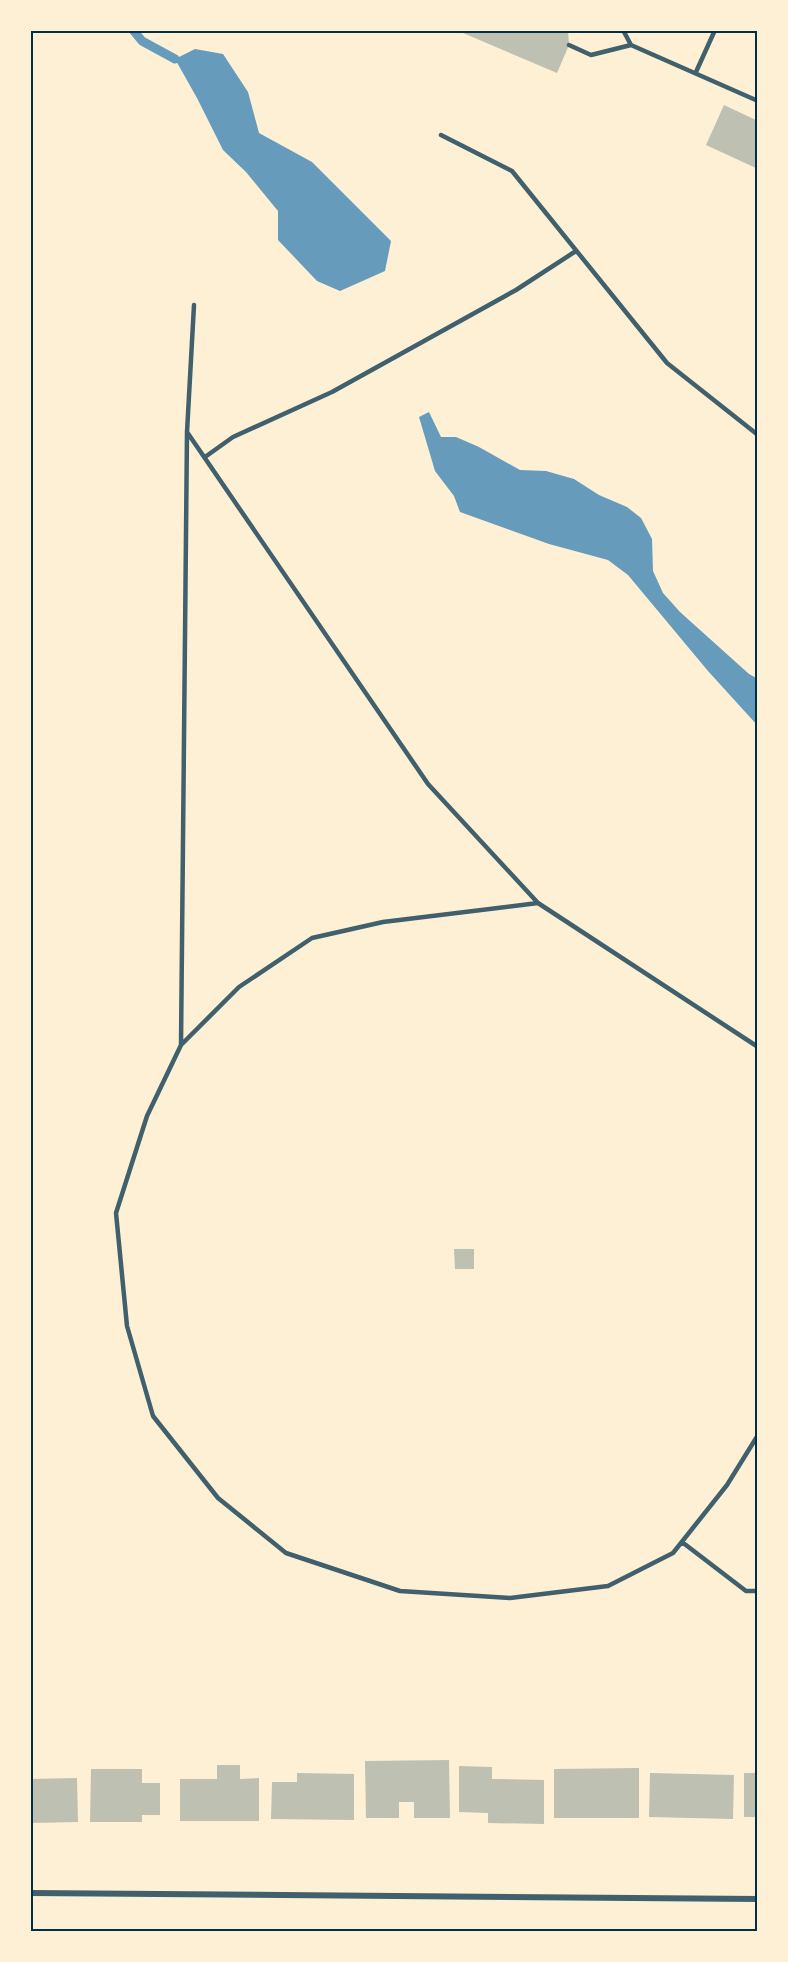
<svg xmlns="http://www.w3.org/2000/svg" width="788" height="1962" viewBox="0 0 788 1962" font-family="'Fira Sans',sans-serif">
	<rect width="100%" height="100%" fill="#fdf0d5"/>
	<path fill="#669bbc" d="M195,49L223,54L248,92L259,133L312,162L391,241L385,271L340,291L317,281L278,240V211L246,172L223,150L197,98L175,59Z
		M429,412L441,437H456L479,447L520,470L546,471L574,479L599,495L627,507L641,518L652,539L653,571L663,593L680,612L749,674L758,679V726L708,671L628,575L608,560L549,544L460,512L454,496L435,471L419,417Z"/>
	<g fill="none" stroke-linecap="round" stroke-linejoin="round">
		<path stroke="#669bbc" stroke-width="9" d="M133,30L142,41L175,59"/>
	</g>
	<path fill="#bec0b2" d="M456,30H568L569,45L557,73Z
		M724,105L758,121V169L706,145Z
		M454,1249H474V1269H455Z
		M449,1760L450,1818H414V1802H399V1818H366L365,1761Z
		M217,1765H240V1779L259,1778V1821H180V1779H217Z
		M459,1766L492,1767V1779L544,1780V1824L488,1823V1813L459,1812Z
		M639,1768V1818H554V1769Z
		M91,1769H142V1783H160V1815H142V1822H90Z
		M297,1773L354,1774V1820L271,1819L272,1782H297Z
		M650,1773L734,1775L733,1819L649,1817Z
		M744,1773H758V1817H744Z
		M77,1778L78,1822L30,1823V1779Z"/>
	<g fill="none" stroke-linecap="round" stroke-linejoin="round">
		<path stroke="#3f606c" stroke-width="4.5" d="M623,30L631,45L758,101
			M569,45L591,55L631,45
			M696,72L715,30
			M441,135L512,171L667,363L758,435
			M187,432L428,784L538,903L758,1047
			M205,457L233,437L332,392L516,290L576,251
			M538,903L383,922L312,938L239,987L181,1045L147,1116L116,1213L127,1326L153,1416L218,1498L286,1553L400,1591L510,1598L608,1586L673,1553L727,1485L758,1435
			M181,1045L187,432L194,305
			M682,1542L746,1591H758"/>
		<path stroke="#3f606c" stroke-width="6" d="M30,1893L758,1899"/>
	</g>
	<rect width="788" height="1962" fill="none" stroke="#fdf0d5" stroke-width="63"/>
	<rect x="32" y="32" width="724" height="1898" fill="none" stroke="#003049" stroke-width="2"/>
</svg>
